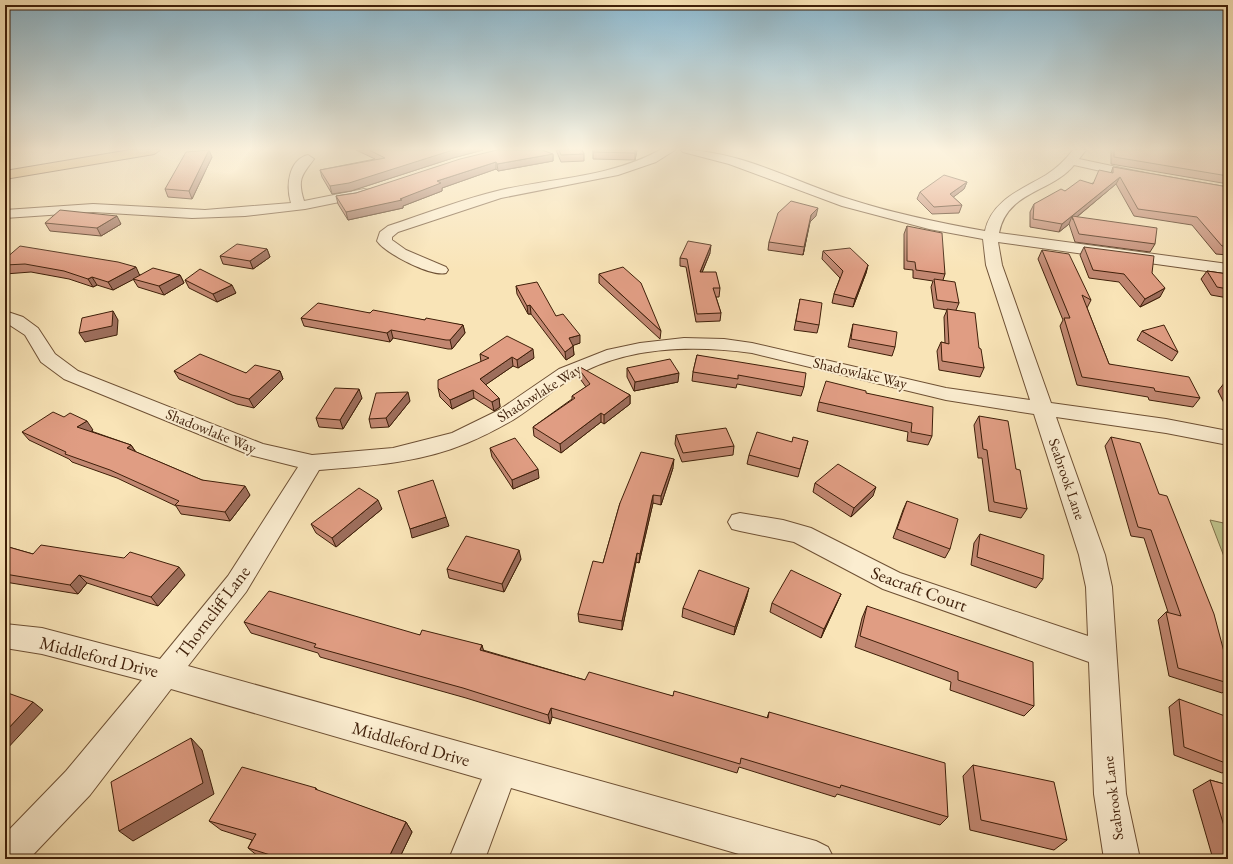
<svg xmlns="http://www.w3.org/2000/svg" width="1233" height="864" viewBox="0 0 1233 864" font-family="'EB Garamond',serif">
	<rect width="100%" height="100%" fill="#f9e4b7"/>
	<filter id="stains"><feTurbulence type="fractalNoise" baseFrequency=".005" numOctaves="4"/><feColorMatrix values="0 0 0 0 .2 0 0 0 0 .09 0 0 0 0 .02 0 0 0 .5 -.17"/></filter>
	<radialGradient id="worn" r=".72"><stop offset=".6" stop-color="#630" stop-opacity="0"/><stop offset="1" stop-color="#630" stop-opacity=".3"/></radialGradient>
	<path fill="#c0c48d" stroke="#80724b" d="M1210,520L1228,524V567Z"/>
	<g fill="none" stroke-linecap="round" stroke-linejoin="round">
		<g stroke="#6e5034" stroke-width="2">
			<path id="minor" d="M660,150H675L656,162L618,175L501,198L398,232L392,237V240L406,250L446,267L448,270L446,273C431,277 385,253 377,241L380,232L388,226C425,214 462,199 501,190C554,178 611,177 660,150Z
				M681,150C741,150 796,183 852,200C896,214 940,223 985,231C992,200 1021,190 1046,175C1057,168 1065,160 1073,150H1086L1079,159L1145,173L1147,176L1141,180L1074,165C1051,193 1007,191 999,233L1228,264V274L998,242L1002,265L1051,403L1166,419L1228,431V445L1166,433L1056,417L1105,555L1112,587L1126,794L1140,859H1104L1094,794L1089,662L883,589L794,542L740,531L732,529L728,522L732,515L740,513L783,520L811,528L900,573L1088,636L1086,587L1079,555L1034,414L946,400L752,353C693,345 625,346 572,378C552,390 534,407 513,420C499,428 482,437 467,443C420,463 369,466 319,470L246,592L188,666L816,841L828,847L834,859H756L511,788L485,859H449L482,779L171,689L90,795L29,859H5V834L66,771L142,680L42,654L5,648V624L42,628L160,659L228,576L298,467L250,455L64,379L41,362L25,335L5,322V311L23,317L38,328L55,354L78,371L263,444L312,455L393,448L452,433L499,410L559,369L607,350L640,343L684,338L724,339L752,343L946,388L1030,400L986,265L983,239L929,229L842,206L729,164L683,152Z
				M308,155L314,159C302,175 297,179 304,201L364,189L369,190L371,193L369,196L305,209L245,216L192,218L93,212L5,218V210L93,204L205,210L291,203C286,187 288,160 308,155Z"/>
		</g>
		<g stroke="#3f1f09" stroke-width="2">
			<path id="highway" d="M130,150H160L154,154L5,179V171Z"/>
		</g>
		<use href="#minor" fill="#fbedd0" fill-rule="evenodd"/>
		<use href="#highway" fill="#ecc27c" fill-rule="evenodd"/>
	</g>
	<path fill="#c18771" stroke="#3f1f09" d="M356,150H483L453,158L351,191L332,194L322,177L320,170L375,159Z
		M497,150L553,154V161L498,171L496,169L442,188V191L403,206V208L348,220L338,204L336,196L356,193Z
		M556,150H582L584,154V161L561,162Z
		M593,150H637L635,160L593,159Z
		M1111,150H1228V184L1111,164Z
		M212,157L192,199L168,197L165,189Z
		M1113,167L1228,187V255L1216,254L1192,225L1134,216L1116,184L1077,217L1155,244L1150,252L1075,242L1069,224L1059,232L1030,227V212L1034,204L1065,191L1093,183L1111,173Z
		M967,182L964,189L953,197L962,205L959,213L932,214L917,199L920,192Z
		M816,216L810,222L803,255L768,250L769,242Z
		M45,223L121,224L101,236L50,231Z
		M907,226L945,274L943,280L959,303L956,310L979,348L984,368L980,377L939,370L937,351L941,342L945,343L944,317L947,310L934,308L931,287L933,281L913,278V270L904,269V234Z
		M1084,247L1152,273L1160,297L1140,307L1119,282L1089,278L1080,255Z
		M267,249L270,257L253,269L223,264L220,256Z
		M1042,250L1091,300L1087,308L1109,364L1200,398L1193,407L1149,400L1148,397L1077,385L1060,326L1063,320L1038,259Z
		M823,251L868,265L866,273L853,307L832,303L834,294L840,278L822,259Z
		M710,253L702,272L720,288L719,297H716L721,313L720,321L696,322L686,267L680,266V258Z
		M5,259L140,275H180L184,283L164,295L138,287L133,279L113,290L97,285L93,287L69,279L31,272L5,274Z
		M1207,271L1228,274V298L1211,295L1201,279Z
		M599,274L661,331L660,339L599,283Z
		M185,280L236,293L217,302L189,288Z
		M516,286L556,316L580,343L573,345L574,355L566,360L531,314H528L517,294Z
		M800,299L819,325L817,333L794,330Z
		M370,313L463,325L465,333L452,349H448L393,338L390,342L304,326L301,318Z
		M853,324L895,347L892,356L848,347Z
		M1142,331L1178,352L1172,361L1137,340Z
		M480,354L534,358L518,368L513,366L485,385L499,398L500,407L494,411L474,398L452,409L440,397L438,388L481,362Z
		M697,355L804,387L801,396L737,384L736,388L692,381L693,372Z
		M578,368L630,395V404L604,424L601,422L561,453L534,436L533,427L572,399V396L586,387L578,376Z
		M627,368L678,382L634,391L627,377Z
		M174,371L246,373L280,371L283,379L254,408L237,404L179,379Z
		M1225,382L1228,383V411L1218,391Z
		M866,393L932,436L928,445L907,441L908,432L817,411L819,402Z
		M362,398L343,429L319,427L316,418Z
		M410,401L389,427L371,428L369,419Z
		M979,416L1016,469L1027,509L1021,518L989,511L982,458H978L974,425Z
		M93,430L91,431L131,445L136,452L202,480L250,495L230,521L181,514L176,506L117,478L72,462L69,459L29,440L22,432Z
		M676,435L734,446L733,455L682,462L675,444Z
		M1111,437L1159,494L1228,667V688L1222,693L1169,676L1158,620L1166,612H1168L1144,538L1131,536L1105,446Z
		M808,441L798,477L747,464L749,455L792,442Z
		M490,448L539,478L513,489L492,457Z
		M673,468L661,505L653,503L639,563L636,562L622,630L579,622L578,614L603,563L620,503Z
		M815,483L873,496L851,517L813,492Z
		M907,501L950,549L945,558L893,538L903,510Z
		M382,509L336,547L316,533L311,524Z
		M980,534L1043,579L1036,588L971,565L974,543Z
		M5,546L33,554L185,575L158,606L87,583L78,594L5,582Z
		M521,559L504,592L449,578L447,569Z
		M841,594L837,603L821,638L770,612L772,603Z
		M747,596L734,635L682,617L683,608Z
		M867,606L1034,706L1024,716L950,690L951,682L855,647L862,618Z
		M244,622L420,635L482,645L483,650L585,680L673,696L767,718L769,712L948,817L940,825L837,794L835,797L739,767L737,773L552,717L550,724L466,698L320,657L318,653L251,633Z
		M1179,699L1228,733V770L1222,773L1174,755L1169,707Z
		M973,765L1067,840L1054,850L970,830L963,776Z
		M1210,780L1228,785V859H1213L1193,790Z
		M316,788L318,791L406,822L412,832L399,859H265L259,857L248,848L252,840L221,830L209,821Z"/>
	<path fill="#9d6e5c" stroke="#3f1f09" d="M209,150L212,157L192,199L189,191Z
		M453,150H483L453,158L351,191L332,194L330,186Z
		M635,150H637L635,160Z
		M553,154V161L498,171L497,164Z
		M496,162V169L442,188V191L403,206V208L348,220L346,212L400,199L437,181Z
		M1120,177L1116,184L1073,220L1072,216L1069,224L1059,232L1062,224Z
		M967,182L964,189L947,202L950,194Z
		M818,208L816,216L810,222L803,255L811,215Z
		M117,216L121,224L101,236L97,228Z
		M711,245L710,253L699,280L700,272Z
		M267,249L270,257L253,269L250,261Z
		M868,265L866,273L853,307L855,299Z
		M136,267L140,276L113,290L108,282Z
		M180,275L184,283L164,295L159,286Z
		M92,277L97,285L93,287L88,279Z
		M232,285L236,293L217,302L213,294Z
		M1165,288L1160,297L1140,307L1145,299Z
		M530,305L531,314H528L527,306Z
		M113,311L118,320L117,335L85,342L79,333Z
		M463,325L465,333L452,349L450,340Z
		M391,330L393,338L390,342L387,333Z
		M580,335V343L569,347V338Z
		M573,346L574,355L566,360L565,352Z
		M533,349L534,358L518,368L517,360Z
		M512,357L513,366L481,388L480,379Z
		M280,371L283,379L254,408L249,399Z
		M679,373L678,382L634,391L635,382Z
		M359,389L362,398L343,429L340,420Z
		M473,390L474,398L452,409L450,400Z
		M408,392L410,401L389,427L386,418Z
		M630,395V404L604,424V415Z
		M499,398L500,407L494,411L492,402Z
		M601,413V422L561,453L560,444Z
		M87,421L93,430L84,436L77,427Z
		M131,445L137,454L127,448Z
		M674,459L673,468L661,505V496Z
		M538,469L539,478L513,489L512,480Z
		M245,486L250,495L230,521L225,512Z
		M876,487L873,496L851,517L854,508Z
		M653,495V503L639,563L640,554Z
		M378,500L382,509L336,547L332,538Z
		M446,517L449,526L412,538L410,529Z
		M519,550L521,559L504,592L502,584Z
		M637,553L636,562L622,630V621Z
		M179,567L185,575L158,606L151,597Z
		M79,575L87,583L78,594L70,585Z
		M749,588L747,596L734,635L735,627Z
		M841,594L837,603L821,638L824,629Z
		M482,645L485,656L480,650Z
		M33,702L43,710L5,751V732Z
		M551,708L552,717L550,724L548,715Z
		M191,738L202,750L214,794L133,841L119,831Z
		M406,822L412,832L399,859H388Z"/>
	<path fill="#e09d83" stroke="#3f1f09" d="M209,150L189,191L165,189L186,152Z
		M369,150H453L349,183L330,186L320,170L385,158Z
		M497,150H542L553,154L497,164L496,162L437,181L441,183L400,199L402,200L346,212L336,196L356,193L460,159Z
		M559,150H582L584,154L561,155Z
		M593,150H635V153L593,152Z
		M1114,150H1228V176L1114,157Z
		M1113,167L1228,187V246H1222L1197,217L1138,209L1120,177L1062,224L1033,219L1034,204L1061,189L1065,191L1080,180L1093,184L1099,170L1113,173Z
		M944,175L967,182L950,194L962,205L934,207L920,192Z
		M791,201L818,208L811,215L804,247L769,242L778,213Z
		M60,210L117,216L97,228L45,223Z
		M1072,216L1157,228L1155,244L1079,234Z
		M907,226L942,233L945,274L916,270L915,262L907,261Z
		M688,241L711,245L700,272H716L720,288H713L721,313L697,314L687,259L680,258Z
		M237,244L267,249L250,261L220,256Z
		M20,246L118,262L136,267L108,282L92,277L88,279L64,271L25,264L5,265V259Z
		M1084,247L1154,256L1152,273L1165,288L1145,299L1124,274L1093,270Z
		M850,248L868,265L855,299L834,294L843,271L823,251Z
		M1042,250L1069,254L1091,300L1082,295L1109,364L1189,377L1200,398L1155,391L1154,388L1082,377L1064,318H1070Z
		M623,267L641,283L661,331L599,274Z
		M153,268L180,275L159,286L133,279Z
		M200,269L232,285L213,294L185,280Z
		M1207,271L1228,274V289L1217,287Z
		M934,279L955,282L959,303L937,300Z
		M537,282L556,316L563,314L580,335L569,338L573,346L565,352L530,305L527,306L516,286Z
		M800,299L822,303L819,325L796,321Z
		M318,303L370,313L373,310L425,320L426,318L463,325L450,340H446L391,330L387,333L301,318Z
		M947,309L975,313L979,348L981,349L984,368L942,361L941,342L949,344Z
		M113,311L112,326L79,333L82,318Z
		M853,324L897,332L895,347L851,339Z
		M1164,325L1178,352L1142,331Z
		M507,336L533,349L517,360L512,357L480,379L499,398L492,402L473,390L450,400L438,388V380L489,358L480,354Z
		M200,354L246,373L255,365L280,371L249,399L232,395L174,371Z
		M697,355L806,373L804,387L738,375V379L693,372Z
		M670,359L679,373L635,382L627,368Z
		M580,367L630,395L604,415L601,413L560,444L533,427L575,398L572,396L590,384L578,368Z
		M826,381L866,391V393L933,407L932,436L911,432L912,423L819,402Z
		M1225,382L1228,383V389Z
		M335,388L359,389L340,420L316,418Z
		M408,392L386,418L369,419L376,393Z
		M53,412L64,417L70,413L87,421L77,427L131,445L127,448L202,480L245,486L225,512L175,505L179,501L110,470L65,454L66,452L22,432Z
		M979,416L1008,421L1016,469L1020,470L1027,509L994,502L987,450L983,449Z
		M726,428L734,446L683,453L676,435Z
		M757,432L792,442L793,437L808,441L800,469L749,455Z
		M1111,437L1140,443L1159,494L1167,496L1214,614L1228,667V683L1178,668L1166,612L1181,616L1151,530L1138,527Z
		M515,438L538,469L512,480L490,448Z
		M641,452L674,459L661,496L653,495L640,554L637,553L622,621L578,614L593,561L603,563L620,503Z
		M838,464L876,487L854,508L815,483Z
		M433,480L446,517L410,529L398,491Z
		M359,488L378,500L332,538L311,524Z
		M907,501L958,519L950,549L897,529Z
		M980,534L1044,555L1043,579L977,557Z
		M466,536L519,550L502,584L447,569Z
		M41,545L124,558L130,552L179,567L151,597L79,575L70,585L5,574V546L33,554Z
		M699,570L749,588L735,627L683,608Z
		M791,570L841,594L824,629L772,603Z
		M269,591L420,635L422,630L482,645L480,650L585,680L589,672L673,696L674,691L768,718L769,712L945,763L948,817L841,785L840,788L741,758L740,764L551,708L548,715L463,688L314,647L316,644L244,622Z
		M867,606L1033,662L1034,706L958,680V672L860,636Z
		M5,692L33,702L5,732Z
		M1179,699L1225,716L1228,733V764L1184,747Z
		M191,738L203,783L119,831L111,782Z
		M973,765L1054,782L1067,840L981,820Z
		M242,767L316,788L315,789L406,822L388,859H283L248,848L256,834L209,821Z
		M1210,780L1228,785V839Z"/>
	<linearGradient id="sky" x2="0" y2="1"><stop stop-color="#8bb8cf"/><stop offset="0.55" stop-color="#fcf3df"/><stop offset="1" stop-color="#fcf3df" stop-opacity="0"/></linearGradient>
	<rect width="1233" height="271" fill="url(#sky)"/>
	<g text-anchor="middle" stroke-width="4" stroke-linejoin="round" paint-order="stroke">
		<g font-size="15" fill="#3f1f09" stroke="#fbedd0">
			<text transform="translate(860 373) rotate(13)" y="5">Shadowlake Way</text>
			<text transform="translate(539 393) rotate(-32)" y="5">Shadowlake Way</text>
			<text transform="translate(211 431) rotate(22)" y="5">Shadowlake Way</text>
			<text transform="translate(1067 479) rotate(71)" y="5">Seabrook Lane</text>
			<text transform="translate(1113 798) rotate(-97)" y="5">Seabrook Lane</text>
		</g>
		<g font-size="18" fill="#3f1f09" stroke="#fbedd0">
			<text transform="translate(919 589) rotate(20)" y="6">Seacraft Court</text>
			<text transform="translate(213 612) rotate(-53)" y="6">Thorncliff Lane</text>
			<text transform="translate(99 657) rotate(14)" y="6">Middleford Drive</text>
			<text transform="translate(411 744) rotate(16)" y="6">Middleford Drive</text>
		</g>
	</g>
	<rect width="1233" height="864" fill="none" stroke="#f9e4b7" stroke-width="20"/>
	<rect x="6" y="6" width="1221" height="852" fill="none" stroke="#3f1f09" stroke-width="2"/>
	<rect x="10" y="10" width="1213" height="844" fill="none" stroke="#3f1f09"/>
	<rect width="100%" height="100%" filter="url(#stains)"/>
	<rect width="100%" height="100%" fill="url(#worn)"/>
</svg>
